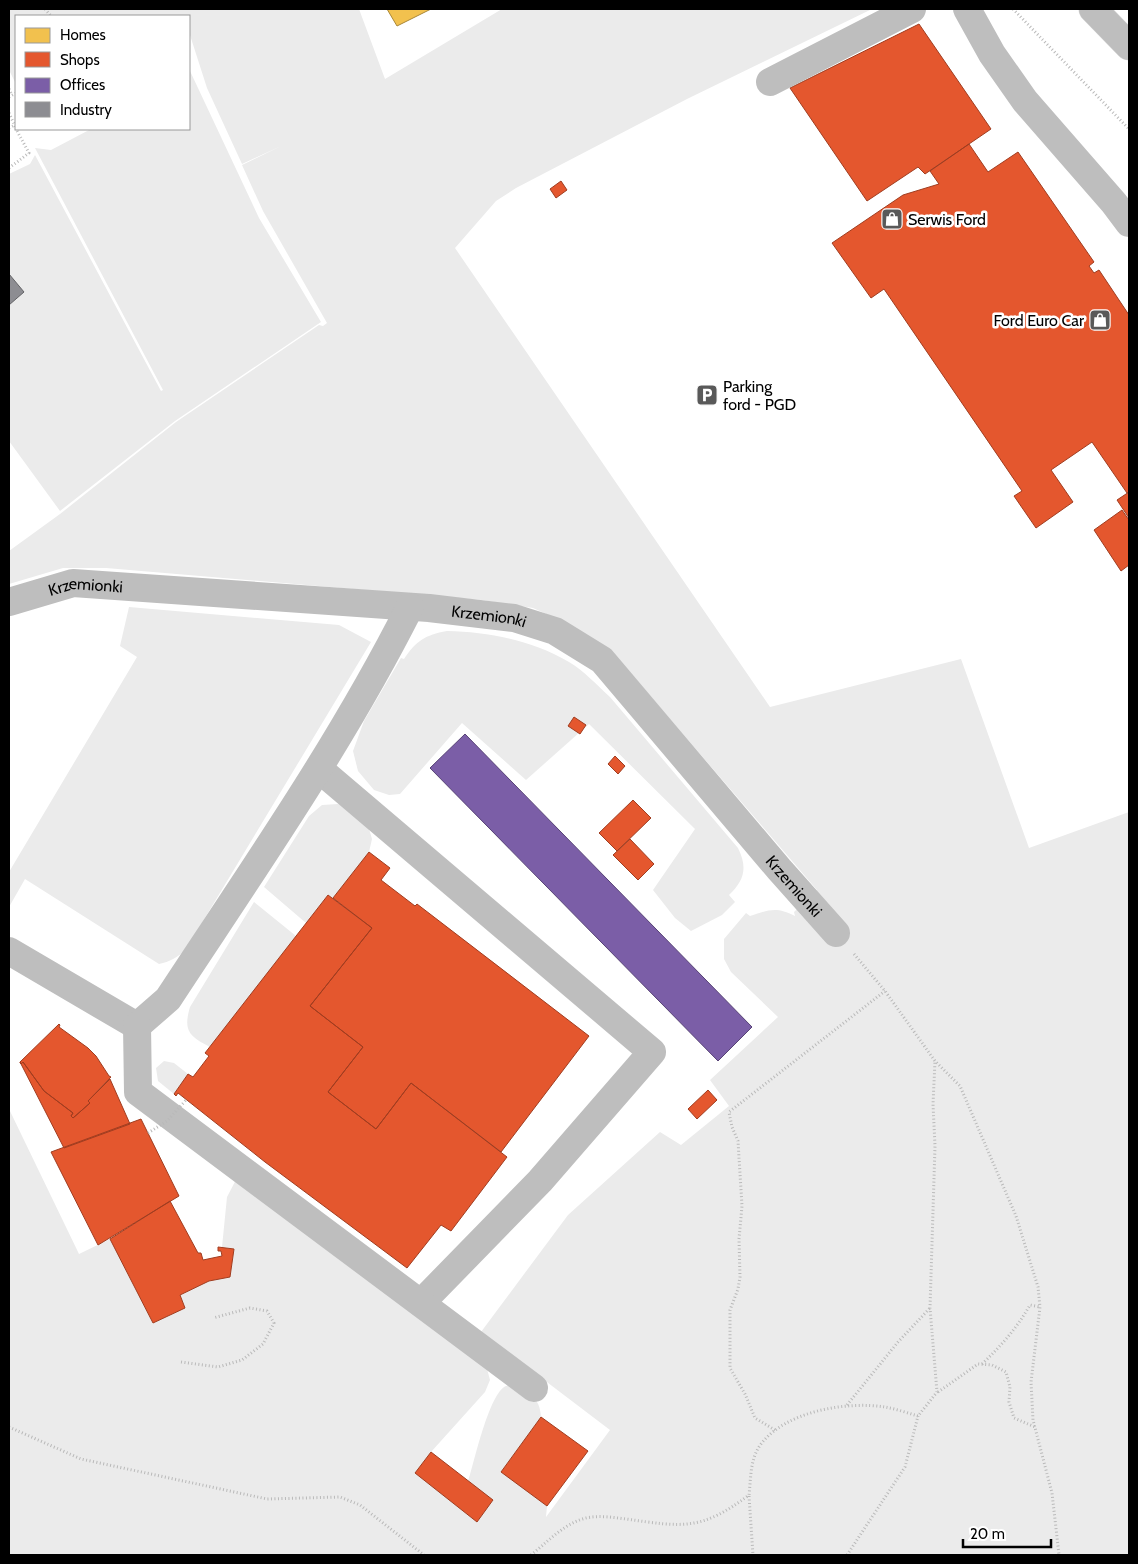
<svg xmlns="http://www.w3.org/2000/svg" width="1138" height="1564" viewBox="0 0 1138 1564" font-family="Cabin,sans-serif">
	<rect width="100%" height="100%" fill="#fff"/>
	<path fill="#ebebeb" d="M9,9H359L385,79L502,9H872L687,99L516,188L496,201L455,248L770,707L961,659L1029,848L1129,812V1555H9V1109L79,1254L110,1239L153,1323L185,1308L180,1295L209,1281L230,1277L234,1249L222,1247L227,1197L239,1174L486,1365L490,1380L485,1392L431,1452L415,1473L477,1522L493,1501L468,1482C474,1463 489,1393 506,1386C512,1384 518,1387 524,1390C536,1398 540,1403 541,1417L501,1472L547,1506L546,1517L610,1430L481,1332L568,1215L660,1132L681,1145L729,1106L710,1080L778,1017L731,972L724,959V939L746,913L750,916C769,910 776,906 795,916L794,912L817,890L615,655L573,626L533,608L482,600L106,568H63L9,584V551L60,514L176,422L319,325L323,326L327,323L263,211L242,165L281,146L242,164L207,88L189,32V16H16V84L9,70Z
		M189,65L190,71L259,218L321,322L175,421L60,511L9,441V174L30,164L35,155L161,391L163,390L35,148L51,150L91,129H189Z
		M129,607L339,625L371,642L185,951C177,957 170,962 159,964L25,879L9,907V872L137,657L120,646Z
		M447,631C489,632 532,640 569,662C584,671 597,685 610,697L738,848C748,868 744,881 729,895L735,902L722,915L691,931L675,918L653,890L695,829L589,724L526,780L462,723L400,794L389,795L374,790L358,771L353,751L364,721L401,658L404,659C416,641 425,635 447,631Z
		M338,804L355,812L367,822L372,839L369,852L333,898L328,895L306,923L264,887L309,816L322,805Z
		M254,902L296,936L210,1047C189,1036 183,1031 190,1007Z
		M164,1061L174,1063L188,1074L174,1094L158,1081L156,1068Z"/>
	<path fill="#f2c14e" stroke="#a98737" d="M387,9H431L397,26Z"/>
	<path fill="#e4572e" stroke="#a03d20" d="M919,24L991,129L925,174L918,167L867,201L790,88Z
		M969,144L988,172L1018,152L1094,262L1089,266L1094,273L1099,270L1129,315V492L1127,493L1092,442L1051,470L1073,502L1036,528L1014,496L1022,491L884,289L871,298L832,243L903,195L939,184L930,171Z
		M561,181L567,190L556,198L550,189Z
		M1129,492V518L1117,500Z
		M1122,510L1129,520V565L1121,571L1094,530Z
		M574,717L586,725L580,734L568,726Z
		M615,756L625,766L618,774L608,764Z
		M633,800L651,818L617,851L599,833Z
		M630,839L654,864L638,880L613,855Z
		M369,852L390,868L381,880L415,906L417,904L589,1036L501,1152L411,1083L376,1129L328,1092L363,1047L310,1006L372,928L333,898Z
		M328,895L372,928L310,1006L363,1047L328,1092L376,1129L411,1083L507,1157L451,1231L441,1225L407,1268L265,1162L178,1093L176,1096L174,1094L188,1074L193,1077L209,1056L205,1053Z
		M59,1024L60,1025L59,1027L88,1048L96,1056L109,1076L111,1077L88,1101L90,1103L73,1118L71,1116L73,1113L44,1091L23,1062L21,1064L20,1062Z
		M20,1062L21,1064L23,1062L44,1091L73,1113L71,1116L73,1118L90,1103L88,1101L110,1079L130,1124L64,1148Z
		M708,1090L717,1100L697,1119L688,1109Z
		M141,1119L179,1196L98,1245L51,1152Z
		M170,1201L198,1253H201L203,1260L222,1256L221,1251H218V1247L234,1249L230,1277L209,1281L180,1295L185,1308L153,1323L110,1239Z
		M541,1417L588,1451L547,1506L501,1472Z
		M431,1452L493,1500L477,1522L415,1473Z"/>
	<path fill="#7b5ea7" stroke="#564275" d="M465,734L752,1027L718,1061L430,768Z"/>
	<path fill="#8d8d92" stroke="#636366" d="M9,274L24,292L9,305Z"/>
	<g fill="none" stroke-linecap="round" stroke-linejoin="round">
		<g stroke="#dbdbdb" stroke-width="29">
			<path id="major" d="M1093,9L1129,46"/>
		</g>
		<path stroke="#b9b9b9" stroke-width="3" stroke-dasharray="1 2.5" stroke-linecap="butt" d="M45,9L51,16
			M1013,9L1129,129
			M9,89L12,95
			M9,97L16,93
			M9,113L16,128
			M9,128L15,125
			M9,168L29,153L16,129
			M854,954L885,991L935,1061L960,1086L1016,1216L1038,1287L1040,1307L1031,1382L1033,1420L1052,1493L1059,1555
			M181,1362L218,1367L242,1360L263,1344L274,1323L267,1311L250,1308L213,1318
			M982,1364C1001,1346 1017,1328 1030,1305L1040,1307
			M938,1392L978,1364L992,1365L1006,1372L1010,1387L1009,1402L1014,1418L1035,1427
			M847,1405L898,1342L930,1308
			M9,1427L81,1459L267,1499L340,1497L360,1505L424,1555
			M775,1430L755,1418L745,1394L730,1368V1310L738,1289L740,1277L739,1239L742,1206L738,1141L732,1127L729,1112L885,991
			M749,1496L753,1555
			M531,1555C545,1544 560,1528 577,1521C592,1514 610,1517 626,1519C683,1527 701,1531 749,1495C751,1478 750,1458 761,1444C786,1411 847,1401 885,1407C896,1409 908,1413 918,1416L937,1392L930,1308L935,1146L933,1104L935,1061
			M847,1555L905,1467L918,1416"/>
		<g stroke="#bebebe" stroke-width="28">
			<path d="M967,9L992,54L1025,101L1114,203L1129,223"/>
			<path d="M770,82L912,9"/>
			<path id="s1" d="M9,602L73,583L429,608L514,618L555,631L602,660L779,869L836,933"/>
			<path d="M319,769L652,1052L540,1181L421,1303"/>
			<path d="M9,951L137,1026L168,999C252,871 341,744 410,607"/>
			<path d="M137,1026L138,1092L534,1388"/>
		</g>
		<use href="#major" stroke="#bebebe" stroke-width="28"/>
		<path stroke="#b9b9b9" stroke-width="3" stroke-dasharray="1 2.5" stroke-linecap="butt" d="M148,1133L167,1121L186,1100"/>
	</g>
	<defs>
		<g id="shop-square" transform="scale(1.125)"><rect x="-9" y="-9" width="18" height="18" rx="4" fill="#595959" stroke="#fff"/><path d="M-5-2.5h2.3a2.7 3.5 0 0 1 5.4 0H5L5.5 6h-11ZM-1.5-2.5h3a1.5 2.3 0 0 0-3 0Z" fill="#fff"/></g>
		<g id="parking-square" transform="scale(1.125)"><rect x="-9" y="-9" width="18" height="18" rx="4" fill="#595959" stroke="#fff"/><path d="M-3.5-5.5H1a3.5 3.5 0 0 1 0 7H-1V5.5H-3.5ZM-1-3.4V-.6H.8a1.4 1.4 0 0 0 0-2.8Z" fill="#fff"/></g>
	</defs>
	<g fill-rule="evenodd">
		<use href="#shop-square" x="892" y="219"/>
		<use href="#shop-square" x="1100" y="320"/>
		<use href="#parking-square" x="707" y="395"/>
	</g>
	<g text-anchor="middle" stroke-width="5" stroke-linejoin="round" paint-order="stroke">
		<g font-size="16" fill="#000" stroke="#fff" text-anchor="start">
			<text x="908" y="225">Serwis Ford</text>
			<text x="1084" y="326" text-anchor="end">Ford Euro Car</text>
			<text x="723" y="392">Parking<tspan x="723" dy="18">ford - PGD</tspan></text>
		</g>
		<g font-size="16" fill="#000" stroke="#fff">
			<text dy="6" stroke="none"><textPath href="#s1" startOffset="79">Krzemionki</textPath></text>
			<text dy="6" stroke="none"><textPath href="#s1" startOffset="484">Krzemionki</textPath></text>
			<text dy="6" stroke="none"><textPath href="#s1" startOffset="904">Krzemionki</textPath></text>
		</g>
	</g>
	<rect width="1138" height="1564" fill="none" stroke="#000000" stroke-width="20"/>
	<rect x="15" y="15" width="175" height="115" fill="#ffffff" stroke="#999999"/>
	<rect x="25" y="28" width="25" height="15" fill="#f2c14e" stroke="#999999"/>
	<text x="60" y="40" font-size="15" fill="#000000">Homes</text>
	<rect x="25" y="52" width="25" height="15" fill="#e4572e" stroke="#999999"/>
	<text x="60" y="65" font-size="15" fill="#000000">Shops</text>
	<rect x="25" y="78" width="25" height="15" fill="#7b5ea7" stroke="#999999"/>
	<text x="60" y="90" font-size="15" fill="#000000">Offices</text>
	<rect x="25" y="102" width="25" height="15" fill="#8d8d92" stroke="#999999"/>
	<text x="60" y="115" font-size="15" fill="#000000">Industry</text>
	<path d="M963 1539v8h88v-8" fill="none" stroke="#000000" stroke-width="2.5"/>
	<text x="970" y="1539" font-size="15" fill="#000000" stroke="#ffffff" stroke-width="4" paint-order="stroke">20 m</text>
</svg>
